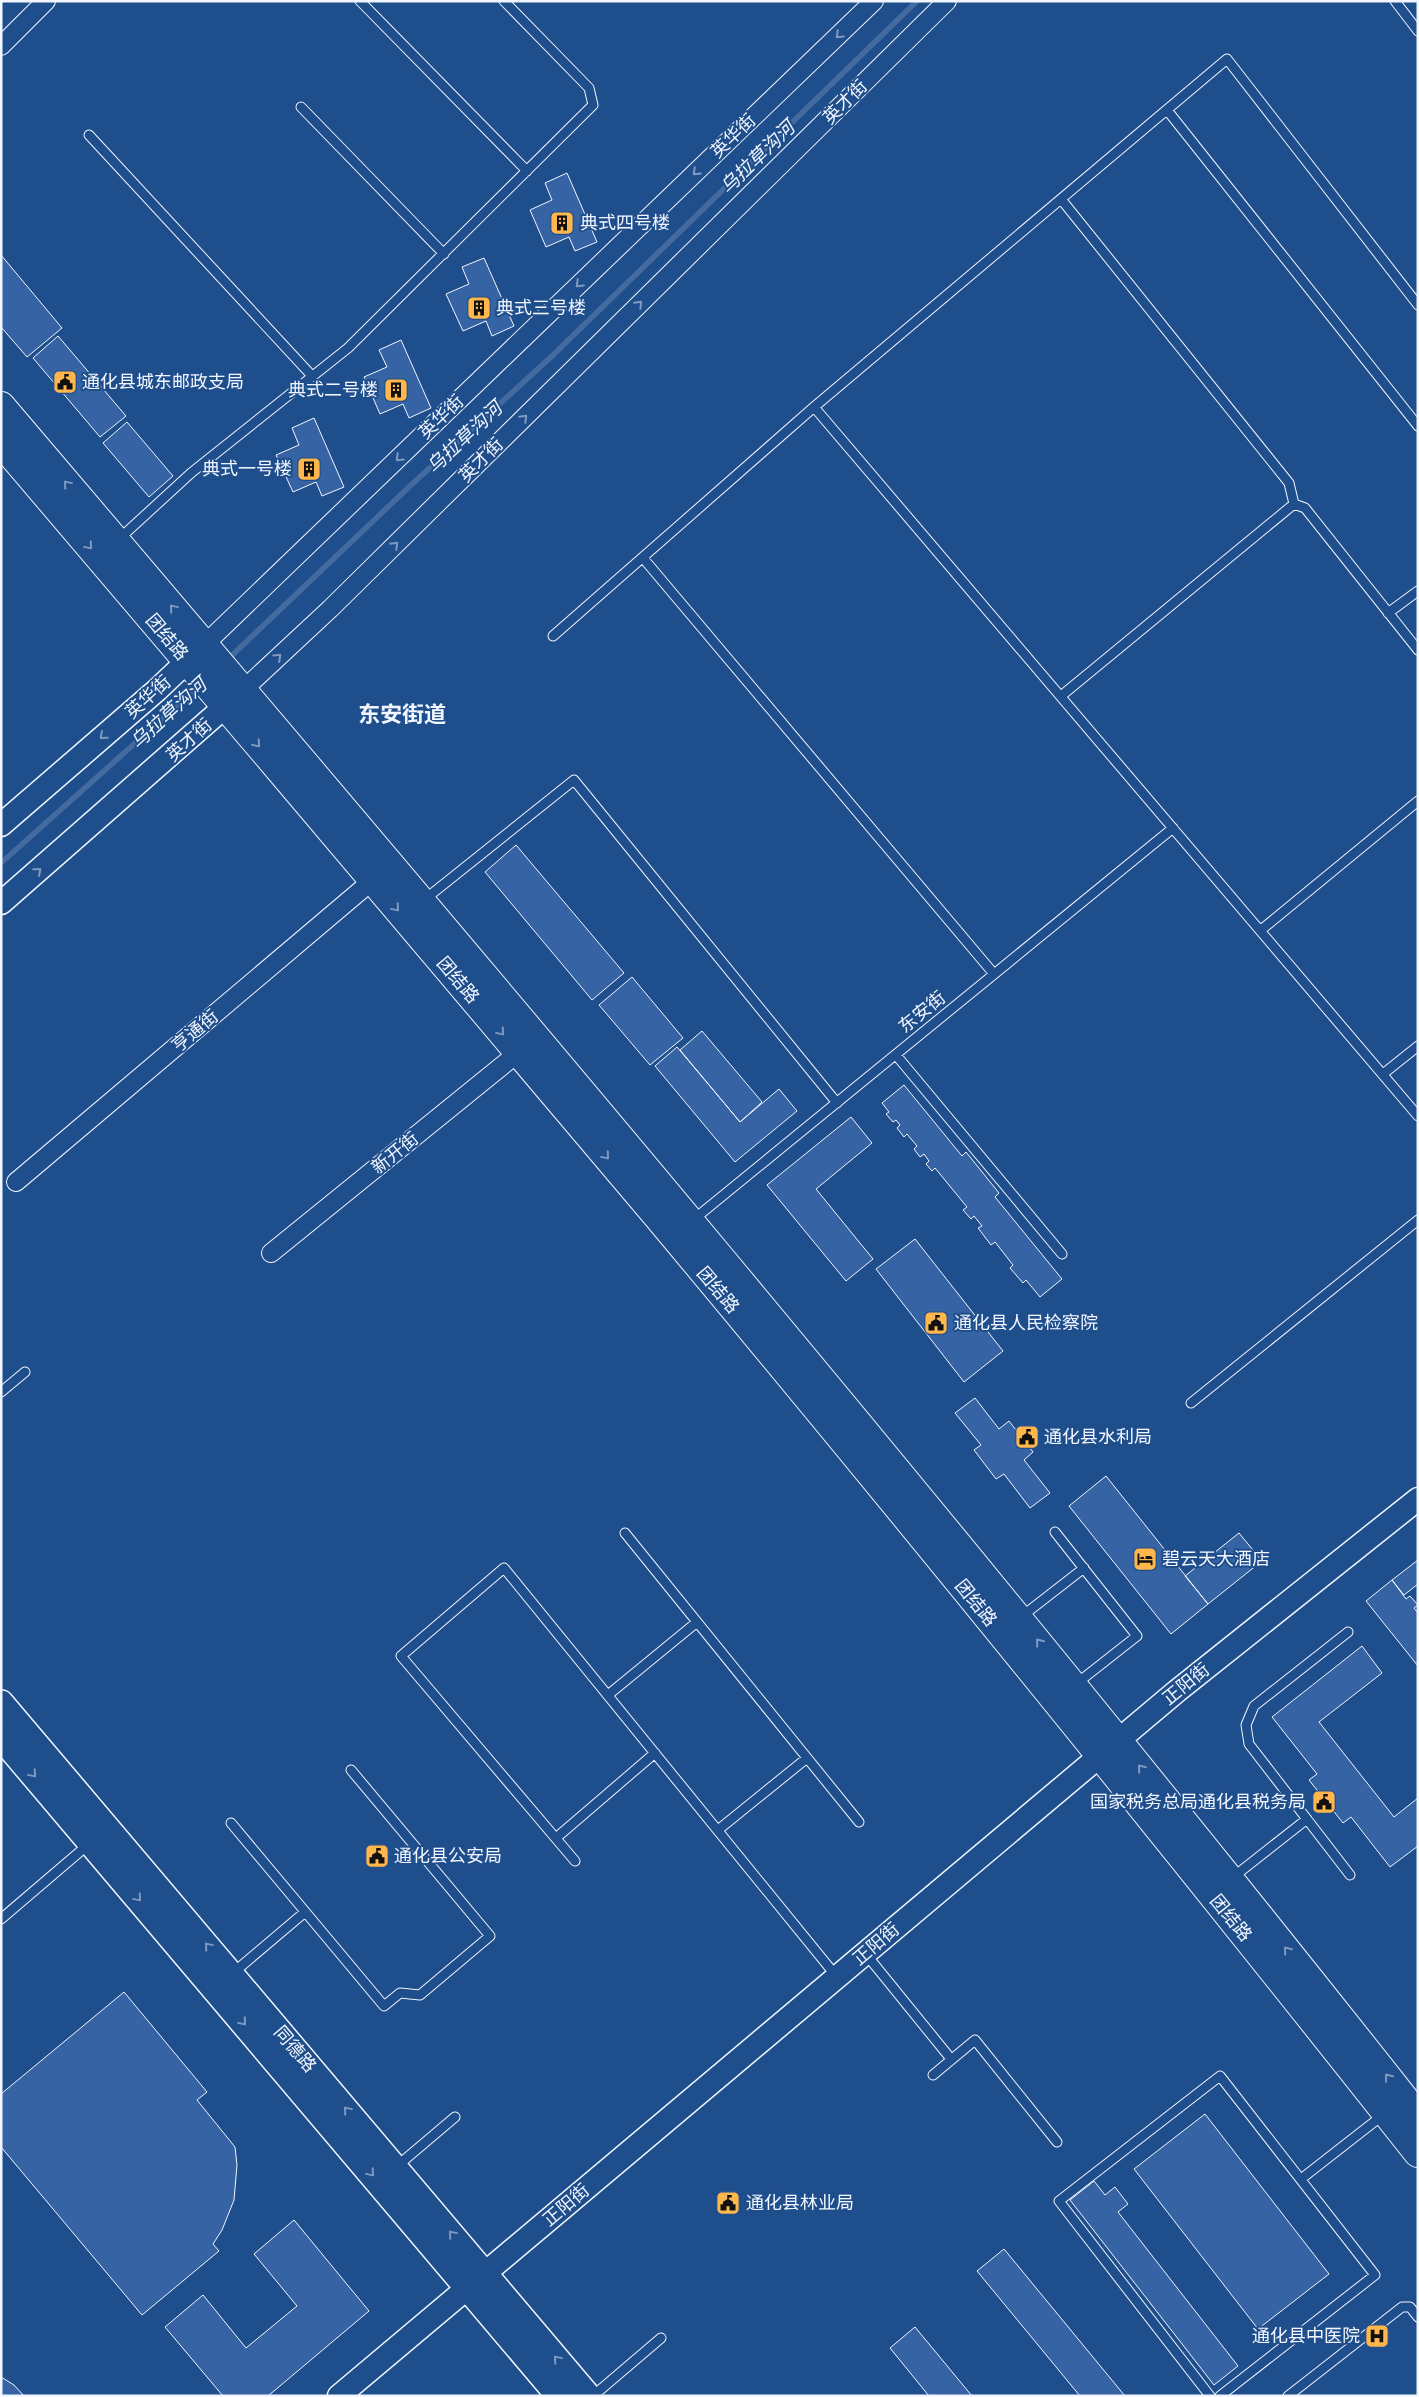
<svg xmlns="http://www.w3.org/2000/svg" width="1419" height="2397" viewBox="0 0 1419 2397" font-family="'Roboto Condensed','Noto Sans SC',sans-serif">
	<rect width="100%" height="100%" fill="#1f4e8c"/>
	<g fill="none" stroke-linecap="round" stroke-linejoin="round">
		<path stroke="#446ba0" stroke-width="5.5" d="M226,661L410,486L551,357L917,1
			M1,863L199,686"/>
	</g>
	<path fill="#3563a3" stroke="#f2f6ff" d="M567,173L597,242L575,251L569,237L546,247L530,210L552,200L545,183Z
		M1,255L62,328L27,357L1,327Z
		M484,258L514,326L492,336L486,321L463,331L446,294L469,284L462,267Z
		M58,336L126,416L100,437L33,358Z
		M401,340L431,408L409,418L403,404L380,414L364,377L387,367L379,350Z
		M314,418L344,487L322,496L316,482L293,492L276,455L299,445L292,428Z
		M127,422L173,476L149,497L103,443Z
		M516,845L624,973L592,1000L485,872Z
		M632,977L683,1038L650,1065L599,1005Z
		M702,1031L762,1102L740,1122L680,1050Z
		M677,1047L740,1122L779,1089L797,1111L735,1162L655,1066Z
		M904,1085L962,1156L966,1152L999,1193L995,1197L1062,1279L1040,1297L1026,1280L1023,1283L1010,1268L1013,1265L995,1242L991,1245L978,1228L982,1226L974,1216L971,1219L963,1210L967,1207L935,1168L932,1171L926,1164L929,1161L924,1154L920,1157L914,1149L917,1146L907,1134L904,1137L897,1128L900,1125L896,1120L893,1122L886,1114L889,1112L882,1103Z
		M851,1117L872,1143L816,1189L873,1259L846,1281L767,1185Z
		M915,1239L1003,1351L964,1382L876,1269Z
		M975,1398L999,1429L1009,1421L1033,1452L1024,1460L1050,1493L1030,1508L1004,1474L996,1479L974,1450L981,1445L955,1413Z
		M1106,1476L1208,1604L1171,1634L1069,1506Z
		M1239,1533L1262,1561L1208,1604L1185,1576Z
		M1418,1560V1584L1404,1595L1392,1580Z
		M1392,1580L1406,1599L1410,1596L1418,1605L1414,1608L1418,1613V1666L1366,1601Z
		M1362,1646L1382,1673L1319,1722L1394,1817L1418,1798V1846L1390,1867L1351,1817L1343,1823L1309,1780L1317,1774L1272,1717Z
		M124,1992L207,2092L197,2100L235,2147L237,2165L234,2200L222,2230L213,2244L219,2251L142,2315L1,2147V2094Z
		M1205,2114L1329,2274L1258,2329L1134,2169Z
		M1094,2181L1105,2195L1115,2187L1128,2204L1118,2212L1238,2366L1214,2385L1070,2200Z
		M294,2220L369,2311L268,2396H223L165,2327L203,2295L246,2348L297,2306L254,2254Z
		M1004,2249L1125,2396H1080L977,2271Z
		M915,2327L972,2396H929L890,2348Z
		M1,2377L14,2385L24,2396H1Z"/>
	<g fill="none" stroke-linecap="round" stroke-linejoin="round">
		<g stroke="#f2f6ff" stroke-width="11">
			<path id="service" d="M360,1L527,171
				M1395,1L1418,31
				M301,107L444,254
				M1167,110L1418,426
				M89,135L313,377
				M1061,199L1289,483L1294,504
				M814,407L1418,1116
				M118,540L191,473L348,348L593,105L589,88L504,1
				M643,558L994,974
				M1388,613L1418,591
				M553,636L814,407L1227,59L1418,305
				M1061,696L1294,504L1305,508L1418,650
				M424,900L574,780L837,1103
				M1261,930L1418,801
				M896,1055L1062,1254
				M1383,1074L1418,1046
				M693,1220L1173,828
				M1,1392L25,1372
				M1191,1403L1418,1220
				M1055,1532L1137,1636L1076,1684
				M625,1533L859,1822
				M1021,1617L1084,1568
				M1348,1632L1254,1706L1246,1725L1249,1744L1350,1875
				M608,1695L697,1622
				M231,1823L384,2006L400,1993L420,1995L490,1936L351,1770
				M718,1830L807,1758
				M556,1838L655,1753
				M575,1861L401,1656L504,1568L837,1977
				M1232,1878L1307,1819
				M1,1919L90,1843
				M865,1953L951,2059
				M233,1973L305,1912
				M933,2075L975,2040L1057,2142
				M396,2167L455,2117
				M1301,2179L1383,2115
				M593,2396L661,2338
				M1210,2396L1059,2201L1220,2076L1375,2275L1220,2396
				M1288,2396L1402,2307H1410L1418,2317"/>
		</g>
		<g stroke="#f2f6ff" stroke-width="20">
			<path id="minor" d="M1,46L46,1
				M204,645L874,1
				M243,690L330,609L947,1
				M16,1182L373,880
				M271,1253L519,1052"/>
		</g>
		<g stroke="#f2f6ff" stroke-width="25">
			<path id="tertiary" d="M1,825L157,690L200,649
				M1,903L237,696
				M339,2396L1177,1691L1418,1499"/>
		</g>
		<g stroke="#f2f6ff" stroke-width="28">
			<path id="secondary" d="M1,1703L588,2396
				M1,1737L559,2396"/>
		</g>
		<g stroke="#f2f6ff" stroke-width="30">
			<path id="trunk" d="M1,406C481,970 959,1534 1418,2116
				M1,442C220,700 441,958 658,1217C916,1526 1169,1838 1418,2153"/>
		</g>
		<use href="#service" stroke="#1f4e8c" stroke-width="9"/>
		<use href="#minor" stroke="#1f4e8c" stroke-width="18"/>
		<use href="#tertiary" stroke="#1f4e8c" stroke-width="22"/>
		<use href="#secondary" stroke="#1f4e8c" stroke-width="25"/>
		<use href="#trunk" stroke="#1f4e8c" stroke-width="28"/>
	</g>
	<defs><path id="oneway-chevron" d="M-2-3.5L2.5 0L-2 3.5" fill="none" stroke-width="1.6" stroke-linecap="round" stroke-linejoin="round" transform="scale(1.25)"/></defs>
	<g stroke="#7e9ac0">
		<use href="#oneway-chevron" transform="translate(839 35) rotate(136)"/>
		<use href="#oneway-chevron" transform="translate(696 172) rotate(136)"/>
		<use href="#oneway-chevron" transform="translate(579 284) rotate(136)"/>
		<use href="#oneway-chevron" transform="translate(639 304) rotate(-45)"/>
		<use href="#oneway-chevron" transform="translate(524 418) rotate(-45)"/>
		<use href="#oneway-chevron" transform="translate(399 458) rotate(136)"/>
		<use href="#oneway-chevron" transform="translate(67 484) rotate(-130)"/>
		<use href="#oneway-chevron" transform="translate(395 545) rotate(-45)"/>
		<use href="#oneway-chevron" transform="translate(89 546) rotate(50)"/>
		<use href="#oneway-chevron" transform="translate(173 608) rotate(-130)"/>
		<use href="#oneway-chevron" transform="translate(278 657) rotate(-43)"/>
		<use href="#oneway-chevron" transform="translate(103 736) rotate(139)"/>
		<use href="#oneway-chevron" transform="translate(257 744) rotate(50)"/>
		<use href="#oneway-chevron" transform="translate(38 871) rotate(-41)"/>
		<use href="#oneway-chevron" transform="translate(396 908) rotate(50)"/>
		<use href="#oneway-chevron" transform="translate(501 1032) rotate(50)"/>
		<use href="#oneway-chevron" transform="translate(606 1156) rotate(50)"/>
		<use href="#oneway-chevron" transform="translate(1039 1642) rotate(-129)"/>
		<use href="#oneway-chevron" transform="translate(1141 1768) rotate(-129)"/>
		<use href="#oneway-chevron" transform="translate(33 1774) rotate(50)"/>
		<use href="#oneway-chevron" transform="translate(138 1898) rotate(50)"/>
		<use href="#oneway-chevron" transform="translate(208 1946) rotate(-130)"/>
		<use href="#oneway-chevron" transform="translate(1287 1950) rotate(-129)"/>
		<use href="#oneway-chevron" transform="translate(243 2022) rotate(50)"/>
		<use href="#oneway-chevron" transform="translate(1388 2077) rotate(-128)"/>
		<use href="#oneway-chevron" transform="translate(347 2110) rotate(-130)"/>
		<use href="#oneway-chevron" transform="translate(371 2173) rotate(50)"/>
		<use href="#oneway-chevron" transform="translate(452 2234) rotate(-130)"/>
		<use href="#oneway-chevron" transform="translate(557 2359) rotate(-130)"/>
	</g>
	<defs>
		<g id="building-square" transform="scale(1.25)"><rect x="-9" y="-9" width="18" height="18" rx="4" fill="#ffb74d" stroke="#1f4e8c"/><path d="M-4-6H4V6H1V3H-1V6H-4ZM-2.5-4.3h1.7v1.8h-1.7ZM.8-4.3h1.7v1.8H.8ZM-2.5-1h1.7V.8h-1.7ZM.8-1h1.7V.8H.8Z" fill="#111"/></g>
		<g id="civic-square" transform="scale(1.25)"><rect x="-9" y="-9" width="18" height="18" rx="4" fill="#ffb74d" stroke="#1f4e8c"/><path d="M-.6-6.5H3V-4.5H.6V-3L4-1V1h2V6H-6V1h2V-1L-.6-3ZM-1.2 2.5V6h2.4V2.5Z" fill="#111"/></g>
		<g id="hotel-square" transform="scale(1.25)"><rect x="-9" y="-9" width="18" height="18" rx="4" fill="#ffb74d" stroke="#1f4e8c"/><path d="M-6-4.5h1.5V1H6V5H4.5V3h-9V5H-6ZM-4 0a1.8 1.8 0 1 1 3.6 0ZM.5 0V-2.5h3Q6-2.5 6 0Z" fill="#111"/></g>
		<g id="hospital-square" transform="scale(1.25)"><rect x="-9" y="-9" width="18" height="18" rx="4" fill="#ffb74d" stroke="#1f4e8c"/><path d="M-5-5h3v3.5h4V-5h3V5h-3V1.5h-4V5h-3Z" fill="#111"/></g>
	</defs>
	<g fill-rule="evenodd">
		<use href="#building-square" x="562" y="223"/>
		<use href="#building-square" x="479" y="308"/>
		<use href="#civic-square" x="65" y="382"/>
		<use href="#building-square" x="396" y="390"/>
		<use href="#building-square" x="309" y="469"/>
		<use href="#civic-square" x="936" y="1323"/>
		<use href="#civic-square" x="1027" y="1437"/>
		<use href="#hotel-square" x="1145" y="1559"/>
		<use href="#civic-square" x="1324" y="1802"/>
		<use href="#civic-square" x="377" y="1856"/>
		<use href="#civic-square" x="728" y="2203"/>
		<use href="#hospital-square" x="1377" y="2336"/>
	</g>
	<g text-anchor="middle" stroke-width="4" stroke-linejoin="round" paint-order="stroke">
		<g font-size="18" fill="#f2f6ff" stroke="#1f4e8c">
			<text transform="translate(845 102) rotate(-45)" y="6">英才街</text>
			<text transform="translate(733 136) rotate(-44)" y="6">英华街</text>
			<text transform="translate(441 417) rotate(-44)" y="6">英华街</text>
			<text transform="translate(481 460) rotate(-45)" y="6">英才街</text>
			<text transform="translate(167 637) rotate(50)" y="6">团结路</text>
			<text transform="translate(148 697) rotate(-42)" y="6">英华街</text>
			<text transform="translate(189 740) rotate(-42)" y="6">英才街</text>
			<text transform="translate(458 980) rotate(50)" y="6">团结路</text>
			<text transform="translate(922 1012) rotate(-39)" y="6">东安街</text>
			<text transform="translate(195 1031) rotate(-40)" y="6">亨通街</text>
			<text transform="translate(395 1153) rotate(-39)" y="6">新开街</text>
			<text transform="translate(718 1290) rotate(50)" y="6">团结路</text>
			<text transform="translate(976 1603) rotate(51)" y="6">团结路</text>
			<text transform="translate(1186 1684) rotate(-39)" y="6">正阳街</text>
			<text transform="translate(1231 1918) rotate(51)" y="6">团结路</text>
			<text transform="translate(876 1944) rotate(-40)" y="6">正阳街</text>
			<text transform="translate(295 2049) rotate(50)" y="6">同德路</text>
			<text transform="translate(566 2205) rotate(-40)" y="6">正阳街</text>
		</g>
		<g font-size="18" fill="#f2f6ff" stroke="#1f4e8c" text-anchor="start">
			<text x="580" y="229">典式四号楼</text>
			<text x="496" y="314">典式三号楼</text>
			<text x="82" y="388">通化县城东邮政支局</text>
			<text x="378" y="396" text-anchor="end">典式二号楼</text>
			<text x="292" y="475" text-anchor="end">典式一号楼</text>
			<text x="954" y="1329">通化县人民检察院</text>
			<text x="1044" y="1443">通化县水利局</text>
			<text x="1162" y="1565">碧云天大酒店</text>
			<text x="1306" y="1808" text-anchor="end">国家税务总局通化县税务局</text>
			<text x="394" y="1862">通化县公安局</text>
			<text x="746" y="2209">通化县林业局</text>
			<text x="1360" y="2342" text-anchor="end">通化县中医院</text>
		</g>
		<g font-size="19" font-style="italic" fill="#f2f6ff" stroke="#1f4e8c">
			<text transform="translate(757 157) rotate(-44)" y="7">乌拉草沟河</text>
			<text transform="translate(464 437) rotate(-43)" y="7">乌拉草沟河</text>
			<text transform="translate(168 713) rotate(-42)" y="7">乌拉草沟河</text>
		</g>
		<g font-size="22" font-weight="bold" fill="#f2f6ff" stroke="#1f4e8c">
			<text x="402" y="722">东安街道</text>
		</g>
	</g>
	<rect width="1419" height="2397" fill="none" stroke="#f2f6ff" stroke-width="5"/>
</svg>
